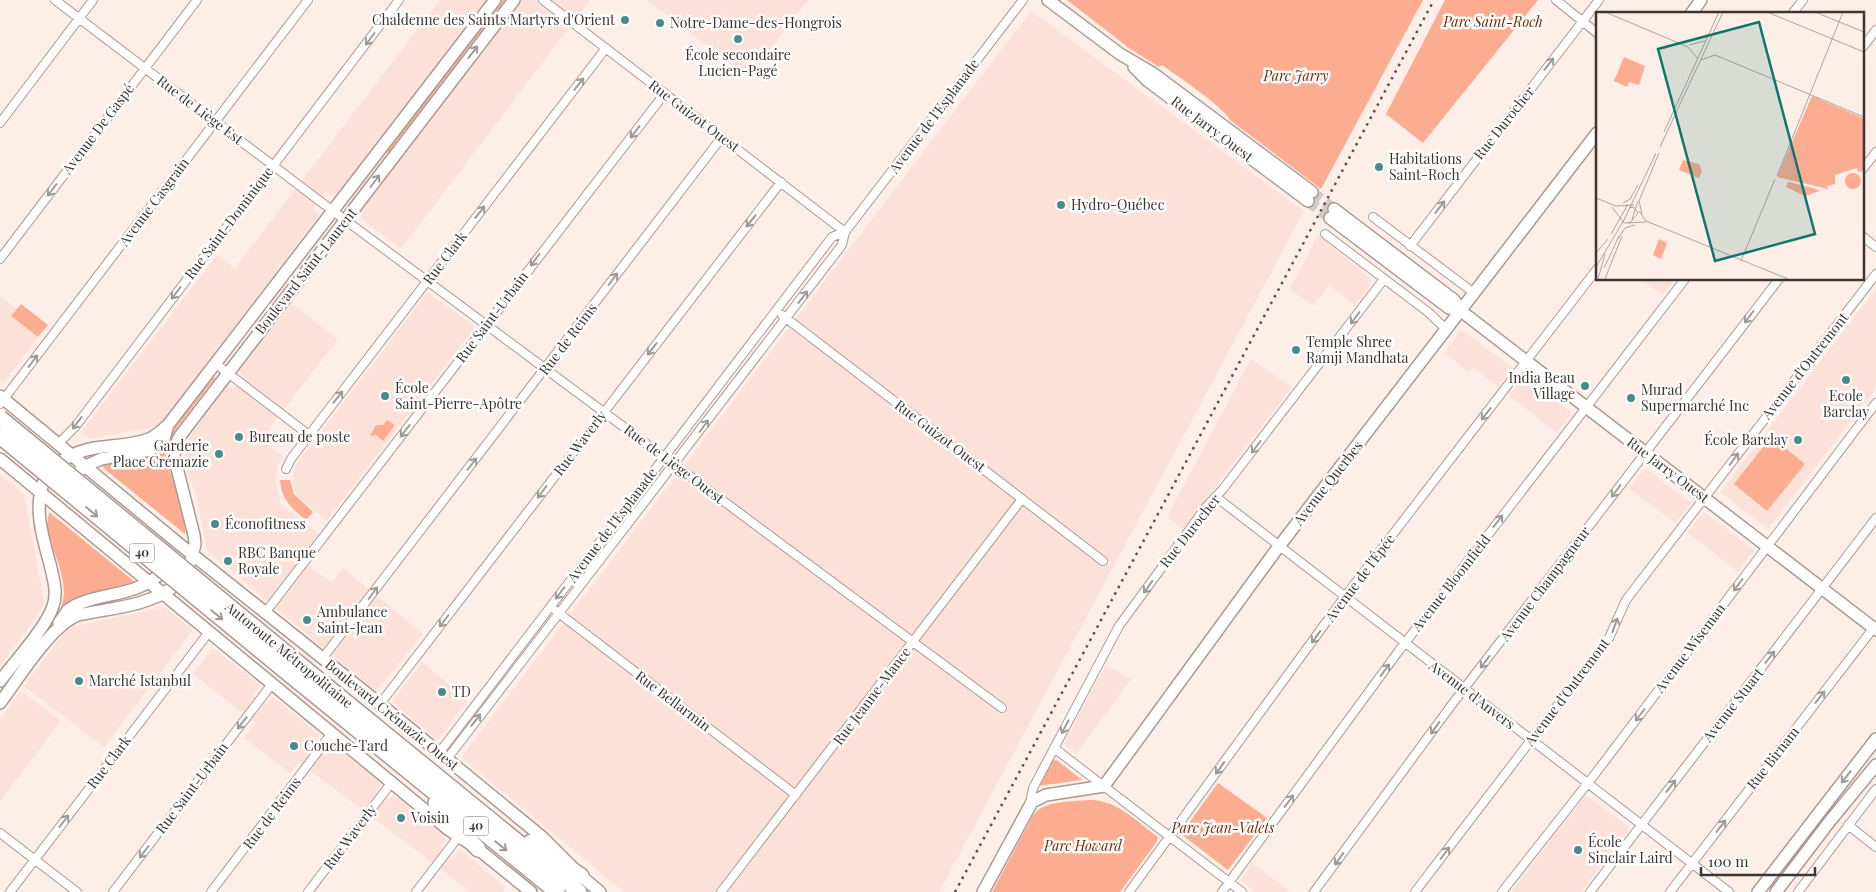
<svg xmlns="http://www.w3.org/2000/svg" width="1876" height="892" viewBox="0 0 1876 892" font-family="'Playfair Display',serif">
	<rect width="100%" height="100%" fill="#fdeee8"/>
	<path fill="#fce1d8" d="M440,0H590L401,249L362,219V213L337,194L334,197L326,191L312,209L319,215L160,426L90,439L81,432L217,255L235,268Z
		M647,0H808L749,78Z
		M1031,11L1304,211L939,892H624L462,758V756Z
		M1318,235L1371,279V285L1355,305L1329,285L1313,306L1290,289Z
		M1641,279H1675L1662,295Z
		M1876,289V388L1768,529L1720,492Z
		M427,293L430,294L473,325V330L327,520H325L297,495L293,485L294,470L298,462Z
		M0,296L17,309L11,316L38,337L3,384L0,382Z
		M292,304L338,339L261,439L283,456L278,465L275,480L281,504L319,534L301,560L332,583L343,568L423,634L376,691L207,551L196,494L185,465V450L189,438L227,385L233,389L243,376L239,371Z
		M1460,331L1465,332L1512,368L1498,387L1473,367L1469,372L1444,353Z
		M1251,359L1292,387L1183,529L1167,517Z
		M1524,376L1572,413L1557,433L1509,396Z
		M1645,468L1691,503L1675,523L1629,488Z
		M0,474L24,494L44,601L40,612L0,666Z
		M1704,512L1754,550L1738,572L1687,532Z
		M164,607L193,630L104,747L24,686L64,633L71,627Z
		M213,648L260,685L253,695L267,705L273,697L320,735L313,745L328,753L334,746L380,783L375,791L389,800L393,795L446,838L440,847L453,858L460,849L505,887L502,892H471L299,762L290,773L244,738L255,723L193,674Z
		M422,662L467,700L438,740L392,702Z
		M1106,665L1131,679L1076,754L1067,747L1065,741Z
		M21,691L61,721L0,801V719Z
		M1585,796L1589,797L1629,827V830L1581,892H1511Z
		M1252,863L1291,892H1255L1241,880Z"/>
	<path fill="#fbac91" d="M503,0H505L388,153L386,152Z
		M1067,0H1423L1321,189L1230,120C1223,106 1177,76 1162,65L1159,67L1129,48Z
		M1445,0H1538L1423,143L1386,114Z
		M21,304L48,325L38,337L11,316Z
		M214,377L215,378L176,429L167,447L169,466L186,523L185,534L102,467C119,457 138,462 154,453C165,447 170,436 176,426C188,409 201,393 214,377Z
		M387,420L395,425L383,441L376,435L370,436L376,425H383Z
		M1771,437L1805,464L1767,511L1734,484Z
		M280,480H290L294,494L313,512L306,520C292,509 281,499 280,480Z
		M49,512L136,583L61,612L5,687L3,686L58,613C73,590 55,558 49,535L47,526Z
		M1054,760L1058,761L1082,780L1038,786L1051,762Z
		M1218,783L1267,818L1228,870L1181,834Z
		M1089,800C1116,799 1137,822 1158,837L1156,843L1120,892H992L1032,817C1042,800 1071,802 1089,800Z"/>
	<g fill="none" stroke-linecap="round" stroke-linejoin="round">
		<path stroke="#d6c9c4" stroke-width="11" stroke-dasharray="11 5.5" stroke-linecap="butt" d="M1312,192L1334,209
			M1308,201L1330,218"/>
		<g stroke="#ab9a94" stroke-width="10">
			<path id="street" d="M55,0L325,205L1002,708
				M543,0L845,232
				M1556,0L1597,33
				M1792,14L1803,0
				M1862,48L1876,30
				M0,123L93,0
				M1862,170L1876,152
				M1373,217L1474,293
				M1325,234L1428,312L1446,329
				M1862,236L1876,247
				M1410,246L1599,0
				M0,259L197,0
				M782,315L1103,561
				M216,364L309,435
				M0,404L308,0
				M58,444L75,427L399,0
				M286,469L291,459L309,435L606,48
				M1216,497L1729,892
				M556,611L796,795
				M265,613L665,93
				M322,659L722,137
				M380,704L781,182
				M1054,748L1242,892
				M439,753L832,237L845,232
				M447,759L842,245L845,232L1023,0
				M1030,804L1033,788L1119,626L1206,507L1223,489L1384,279
				M1848,825L1876,847
				M0,833L77,892
				M10,892L209,632
				M113,892L272,684
				M211,892L332,733
				M308,892L392,782
				M416,892L459,836
				M721,892L1022,499
				M1129,892L1343,599L1597,269
				M1222,892L1398,652L1685,279
				M1314,892L1453,703L1779,279
				M1415,892L1609,638L1626,600L1876,274
				M1502,892L1595,774L1876,403
				M1590,892L1876,518
				M1670,892L1875,626
				M1798,892L1876,789"/>
		</g>
		<g stroke="#ab9a94" stroke-width="14">
			<path id="secondary" d="M1048,0L1120,54L1154,74L1312,192
				M1691,14L1701,0
				M1134,67L1148,81L1308,201
				M1334,209L1454,300L1461,311L1876,630
				M1330,218L1449,308L1461,311
				M0,396L178,543L380,704L542,837L581,876L600,892
				M0,459L449,830L478,849L531,892
				M62,461C90,441 120,450 149,439C156,436 162,430 168,425L495,0
				M80,470L90,464L101,459L150,450L164,439L168,425
				M191,561L195,544L194,535L174,456L176,444L180,436L514,0
				M59,623L68,610L76,605C104,592 132,597 159,575
				M0,681C14,663 47,626 53,606C58,592 53,578 50,564C43,539 33,507 44,481
				M0,703C18,679 51,625 78,615C110,608 146,607 173,587
				M983,892L1032,802L1046,795L1104,786L1274,553L1597,133
				M1758,892L1876,739
				M1776,892L1830,821L1876,765"/>
		</g>
		<g stroke="#ab9a94" stroke-width="18">
			<path id="highway" d="M292,658L579,892
				M283,669L557,892
				M436,803L478,849
				M531,842L581,876"/>
		</g>
		<use href="#street" stroke="#fff" stroke-width="8"/>
		<use href="#secondary" stroke="#fff" stroke-width="11"/>
		<use href="#highway" stroke="#fff" stroke-width="15"/>
		<path stroke="#59504d" stroke-width="2.5" stroke-dasharray="2.5 5" stroke-linecap="butt" d="M955,892L1434,0"/>
		<g stroke="#ab9a94" stroke-width="18" stroke-linecap="butt">
			<path id="highway-bridge" d="M0,418L292,658
				M0,436L283,669"/>
		</g>
		<use href="#highway-bridge" stroke="#fff" stroke-width="15"/>
	</g>
	<defs><path id="oneway-shaft" d="M-6 0H5M1.5-3L5.5 0L1.5 3" fill="none" stroke-width="1.6" stroke-linecap="round" stroke-linejoin="round" transform="scale(1.25)"/></defs>
	<g stroke="#9e9a98">
		<use href="#oneway-shaft" transform="translate(370 39) rotate(127)"/>
		<use href="#oneway-shaft" transform="translate(473 52) rotate(-52)"/>
		<use href="#oneway-shaft" transform="translate(1549 64) rotate(-52)"/>
		<use href="#oneway-shaft" transform="translate(579 84) rotate(-52)"/>
		<use href="#oneway-shaft" transform="translate(635 132) rotate(128)"/>
		<use href="#oneway-shaft" transform="translate(375 181) rotate(-53)"/>
		<use href="#oneway-shaft" transform="translate(52 190) rotate(127)"/>
		<use href="#oneway-shaft" transform="translate(1440 207) rotate(-52)"/>
		<use href="#oneway-shaft" transform="translate(480 212) rotate(-52)"/>
		<use href="#oneway-shaft" transform="translate(751 221) rotate(128)"/>
		<use href="#oneway-shaft" transform="translate(535 260) rotate(127)"/>
		<use href="#oneway-shaft" transform="translate(613 279) rotate(-53)"/>
		<use href="#oneway-shaft" transform="translate(176 293) rotate(127)"/>
		<use href="#oneway-shaft" transform="translate(803 297) rotate(-52)"/>
		<use href="#oneway-shaft" transform="translate(1749 317) rotate(127)"/>
		<use href="#oneway-shaft" transform="translate(1355 318) rotate(127)"/>
		<use href="#oneway-shaft" transform="translate(652 349) rotate(128)"/>
		<use href="#oneway-shaft" transform="translate(33 361) rotate(-53)"/>
		<use href="#oneway-shaft" transform="translate(338 397) rotate(-52)"/>
		<use href="#oneway-shaft" transform="translate(1486 414) rotate(128)"/>
		<use href="#oneway-shaft" transform="translate(77 423) rotate(128)"/>
		<use href="#oneway-shaft" transform="translate(704 426) rotate(-53)"/>
		<use href="#oneway-shaft" transform="translate(405 431) rotate(128)"/>
		<use href="#oneway-shaft" transform="translate(1256 447) rotate(127)"/>
		<use href="#oneway-shaft" transform="translate(1734 459) rotate(-53)"/>
		<use href="#oneway-shaft" transform="translate(472 464) rotate(-53)"/>
		<use href="#oneway-shaft" transform="translate(1616 491) rotate(127)"/>
		<use href="#oneway-shaft" transform="translate(542 492) rotate(127)"/>
		<use href="#oneway-shaft" transform="translate(92 512) rotate(40)"/>
		<use href="#oneway-shaft" transform="translate(1498 521) rotate(-52)"/>
		<use href="#oneway-shaft" transform="translate(1738 585) rotate(127)"/>
		<use href="#oneway-shaft" transform="translate(1148 587) rotate(126)"/>
		<use href="#oneway-shaft" transform="translate(373 593) rotate(-53)"/>
		<use href="#oneway-shaft" transform="translate(560 593) rotate(127)"/>
		<use href="#oneway-shaft" transform="translate(217 615) rotate(39)"/>
		<use href="#oneway-shaft" transform="translate(444 621) rotate(127)"/>
		<use href="#oneway-shaft" transform="translate(1615 625) rotate(-70)"/>
		<use href="#oneway-shaft" transform="translate(1316 637) rotate(126)"/>
		<use href="#oneway-shaft" transform="translate(1770 657) rotate(-52)"/>
		<use href="#oneway-shaft" transform="translate(1485 662) rotate(127)"/>
		<use href="#oneway-shaft" transform="translate(1385 670) rotate(-54)"/>
		<use href="#oneway-shaft" transform="translate(1820 697) rotate(-52)"/>
		<use href="#oneway-shaft" transform="translate(1640 715) rotate(127)"/>
		<use href="#oneway-shaft" transform="translate(476 720) rotate(-52)"/>
		<use href="#oneway-shaft" transform="translate(242 723) rotate(128)"/>
		<use href="#oneway-shaft" transform="translate(1065 727) rotate(118)"/>
		<use href="#oneway-shaft" transform="translate(1435 728) rotate(126)"/>
		<use href="#oneway-shaft" transform="translate(1220 768) rotate(126)"/>
		<use href="#oneway-shaft" transform="translate(1846 777) rotate(128)"/>
		<use href="#oneway-shaft" transform="translate(1671 786) rotate(-52)"/>
		<use href="#oneway-shaft" transform="translate(1289 801) rotate(-53)"/>
		<use href="#oneway-shaft" transform="translate(64 821) rotate(-53)"/>
		<use href="#oneway-shaft" transform="translate(1721 826) rotate(-52)"/>
		<use href="#oneway-shaft" transform="translate(501 846) rotate(39)"/>
		<use href="#oneway-shaft" transform="translate(144 852) rotate(127)"/>
		<use href="#oneway-shaft" transform="translate(1445 853) rotate(-53)"/>
		<use href="#oneway-shaft" transform="translate(1339 859) rotate(126)"/>
	</g>
	<g fill="#458d8a" stroke="#fefefe" stroke-width="2">
		<circle cx="625" cy="20" r="5"/>
		<circle cx="660" cy="23" r="5"/>
		<circle cx="738" cy="39" r="5"/>
		<circle cx="1379" cy="167" r="5"/>
		<circle cx="1061" cy="205" r="5"/>
		<circle cx="1296" cy="350" r="5"/>
		<circle cx="1846" cy="380" r="5"/>
		<circle cx="1585" cy="386" r="5"/>
		<circle cx="385" cy="396" r="5"/>
		<circle cx="1631" cy="398" r="5"/>
		<circle cx="239" cy="437" r="5"/>
		<circle cx="1798" cy="440" r="5"/>
		<circle cx="219" cy="454" r="5"/>
		<circle cx="215" cy="524" r="5"/>
		<circle cx="228" cy="561" r="5"/>
		<circle cx="307" cy="620" r="5"/>
		<circle cx="79" cy="681" r="5"/>
		<circle cx="442" cy="692" r="5"/>
		<circle cx="294" cy="746" r="5"/>
		<circle cx="401" cy="818" r="5"/>
		<circle cx="1578" cy="850" r="5"/>
	</g>
	<g text-anchor="middle" stroke-width="5" stroke-linejoin="round" paint-order="stroke">
		<g fill="#fefefe" stroke="#76716f" stroke-width="1">
			<rect x="129.5" y="543.5" width="25" height="19" rx="4"/>
			<rect x="463.5" y="816.5" width="25" height="19" rx="4"/>
		</g>
		<g font-size="12" font-weight="bold" fill="#3c3532">
			<text x="142" y="557">40</text>
			<text x="476" y="830">40</text>
		</g>
		<g font-size="14" fill="#3c3532" stroke="#fefefe" text-anchor="start">
			<text x="615" y="25" text-anchor="end">Chaldenne des Saints Martyrs d'Orient</text>
			<text x="670" y="28">Notre-Dame-des-Hongrois</text>
			<text x="738" y="60" text-anchor="middle">École secondaire<tspan x="738" dy="16">Lucien-Pagé</tspan></text>
			<text x="1389" y="164">Habitations<tspan x="1389" dy="16">Saint-Roch</tspan></text>
			<text x="1071" y="210">Hydro-Québec</text>
			<text x="1306" y="347">Temple Shree<tspan x="1306" dy="16">Ramji Mandhata</tspan></text>
			<text x="1575" y="383" text-anchor="end">India Beau<tspan x="1575" dy="16">Village</tspan></text>
			<text x="395" y="393">École<tspan x="395" dy="16">Saint-Pierre-Apôtre</tspan></text>
			<text x="1641" y="395">Murad<tspan x="1641" dy="16">Supermarché Inc</tspan></text>
			<text x="1846" y="401" text-anchor="middle">Ecole<tspan x="1846" dy="16">Barclay</tspan></text>
			<text x="249" y="442">Bureau de poste</text>
			<text x="1788" y="445" text-anchor="end">École Barclay</text>
			<text x="209" y="451" text-anchor="end">Garderie<tspan x="209" dy="16">Place Crémazie</tspan></text>
			<text x="225" y="529">Éconofitness</text>
			<text x="238" y="558">RBC Banque<tspan x="238" dy="16">Royale</tspan></text>
			<text x="317" y="617">Ambulance<tspan x="317" dy="16">Saint-Jean</tspan></text>
			<text x="89" y="686">Marché Istanbul</text>
			<text x="452" y="697">TD</text>
			<text x="304" y="751">Couche-Tard</text>
			<text x="411" y="823">Voisin</text>
			<text x="1588" y="847">École<tspan x="1588" dy="16">Sinclair Laird</tspan></text>
		</g>
		<g font-size="14" font-style="italic" fill="#772805" stroke="#fefefe">
			<text x="1493" y="27">Parc Saint-Roch</text>
			<text x="1296" y="81">Parc Jarry</text>
			<text x="1223" y="833">Parc Jean-Valets</text>
			<text x="1083" y="851">Parc Howard</text>
		</g>
		<g font-size="14" fill="#3c3532" stroke="#fefefe">
			<text transform="translate(200 110) rotate(37)" y="5">Rue de Liège Est</text>
			<text transform="translate(694 116) rotate(37)" y="5">Rue Guizot Ouest</text>
			<text transform="translate(934 116) rotate(-53)" y="5">Avenue de l'Esplanade</text>
			<text transform="translate(1504 123) rotate(-52)" y="5">Rue Durocher</text>
			<text transform="translate(98 129) rotate(-53)" y="5">Avenue De Gaspé</text>
			<text transform="translate(1212 129) rotate(37)" y="5">Rue Jarry Ouest</text>
			<text transform="translate(154 202) rotate(-53)" y="5">Avenue Casgrain</text>
			<text transform="translate(229 223) rotate(-53)" y="5">Rue Saint-Dominique</text>
			<text transform="translate(445 258) rotate(-53)" y="5">Rue Clark</text>
			<text transform="translate(306 271) rotate(-52)" y="5">Boulevard Saint-Laurent</text>
			<text transform="translate(492 317) rotate(-53)" y="5">Rue Saint-Urbain</text>
			<text transform="translate(568 339) rotate(-53)" y="5">Rue de Reims</text>
			<text transform="translate(1805 366) rotate(-52)" y="5">Avenue d'Outremont</text>
			<text transform="translate(940 436) rotate(37)" y="5">Rue Guizot Ouest</text>
			<text transform="translate(580 443) rotate(-53)" y="5">Rue Waverly</text>
			<text transform="translate(674 464) rotate(37)" y="5">Rue de Liège Ouest</text>
			<text transform="translate(1668 470) rotate(37)" y="5">Rue Jarry Ouest</text>
			<text transform="translate(1328 483) rotate(-52)" y="5">Avenue Querbes</text>
			<text transform="translate(612 525) rotate(-53)" y="5">Avenue de l'Esplanade</text>
			<text transform="translate(1190 531) rotate(-52)" y="5">Rue Durocher</text>
			<text transform="translate(1360 578) rotate(-53)" y="5">Avenue de l'Épée</text>
			<text transform="translate(1451 583) rotate(-52)" y="5">Avenue Bloomfield</text>
			<text transform="translate(1545 584) rotate(-53)" y="5">Avenue Champagneur</text>
			<text transform="translate(1690 648) rotate(-53)" y="5">Avenue Wiseman</text>
			<text transform="translate(289 655) rotate(39)" y="5">Autoroute Métropolitaine</text>
			<text transform="translate(1567 692) rotate(-53)" y="5">Avenue d'Outremont</text>
			<text transform="translate(1472 695) rotate(37)" y="5">Avenue d'Anvers</text>
			<text transform="translate(872 696) rotate(-53)" y="5">Rue Jeanne-Mance</text>
			<text transform="translate(673 701) rotate(37)" y="5">Rue Bellarmin</text>
			<text transform="translate(1733 705) rotate(-52)" y="5">Avenue Stuart</text>
			<text transform="translate(392 715) rotate(39)" y="5">Boulevard Crémazie Ouest</text>
			<text transform="translate(1773 758) rotate(-52)" y="5">Rue Birnam</text>
			<text transform="translate(109 762) rotate(-53)" y="5">Rue Clark</text>
			<text transform="translate(192 788) rotate(-53)" y="5">Rue Saint-Urbain</text>
			<text transform="translate(272 813) rotate(-53)" y="5">Rue de Reims</text>
			<text transform="translate(350 837) rotate(-53)" y="5">Rue Waverly</text>
		</g>
	</g>
	<g transform="translate(1596 12)">
		<rect width="268" height="268" fill="#fdeee8"/>
		<path d="M28,45L49,54L43,73L33,70L31,75L18,69ZM216,84L267,106V159L262,160L261,156L239,163V172L231,174L232,177L181,165ZM87,148L103,152L106,159L103,166L83,158ZM249 169a8 8 0 1 1 16 0a8 8 0 1 1-16 0ZM192,170L217,176L224,179L209,184L190,175ZM63,227L71,231L65,247L57,243Z" fill="#fbac91"/>
		<path fill="none" stroke="#b0a49f" stroke-width="1" d="M9,0L92,35L102,47M171,0L268,40M219,0L268,20M93,33L109,29M105,48L119,43L268,105M68,120L123,0M64,135L127,0M181,164L247,0M0,186L20,194L38,193M27,191L34,187L42,173M16,195L28,211L50,210M43,199L50,209L192,267M46,202L43,189L63,141M36,207L42,189M33,212L42,201L39,196L33,195M15,222L32,192M22,227L29,216L39,213M0,241L12,227M145,249L179,167M0,255L28,208L60,141M8,256L23,224M2,267L9,242M9,267L26,224"/>
		<path fill="#0f766e" fill-opacity="0.15" stroke="#0f766e" stroke-width="2.5" d="M163,10L219,222L119,249L62,37Z"/>
		<rect width="268" height="268" fill="none" stroke="#3c3532" stroke-width="2.5"/>
	</g>
	<path d="M1701 867v8h114v-8" fill="none" stroke="#3c3532" stroke-width="2.5"/>
	<text x="1708" y="867" font-size="15" fill="#3c3532" stroke="#fefefe" stroke-width="4" paint-order="stroke">100 m</text>
</svg>
